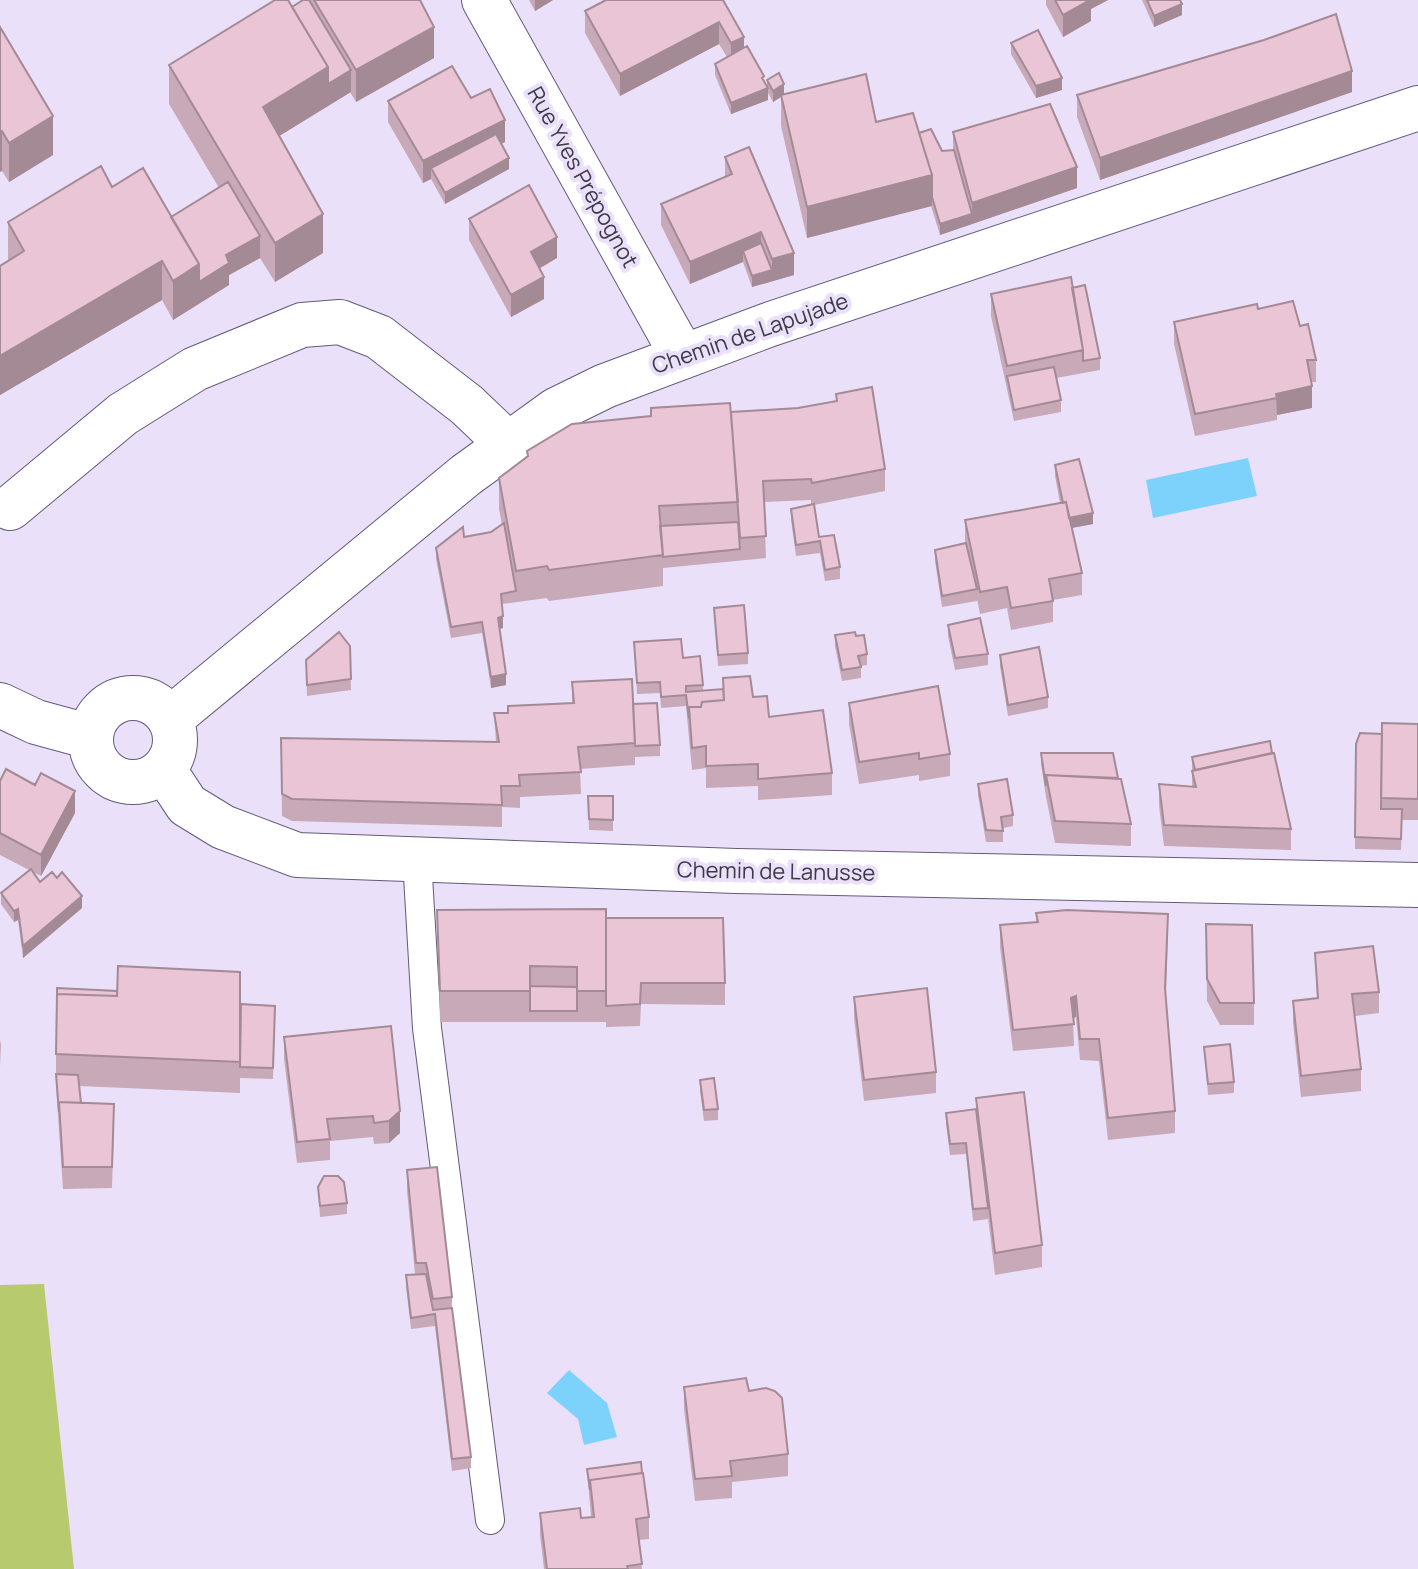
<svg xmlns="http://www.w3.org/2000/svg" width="1418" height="1569" viewBox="0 0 1418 1569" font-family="Manrope,sans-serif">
	<rect width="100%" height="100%" fill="#ebe0fa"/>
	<path fill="#b7ca6e" d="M44,1284L74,1569H0V1285Z"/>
	<path fill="#7dd2fb" d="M1248,458L1257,496L1153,518L1146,480Z
		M569,1370L607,1403L617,1437L584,1445L578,1419L547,1393Z"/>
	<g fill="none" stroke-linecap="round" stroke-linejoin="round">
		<g stroke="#655a76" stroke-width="30">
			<path id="lane" d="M417,859L427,1028L490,1520"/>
		</g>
		<g stroke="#655a76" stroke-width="46">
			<path id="street" d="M484,0L682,355
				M10,508L123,414L195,369L302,325L340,322L379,337L467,405L509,445
				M91 740a42 42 0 1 1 84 0a42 42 0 1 1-84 0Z
				M0,705L36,722L91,737
				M170,719L466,475L556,410L605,386L768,325L1418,108
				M164,770L187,805L223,827L297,855L736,871L1418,885"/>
		</g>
		<use href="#lane" stroke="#fff" stroke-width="28"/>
		<use href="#street" stroke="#fff" stroke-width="44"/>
	</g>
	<path fill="#c8a9b7" d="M303,0H420L434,58L356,102L350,92L279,136L323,253L275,282L260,258L229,275V285L173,320L162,300L0,395V266L8,261V222L112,187L171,217L219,188L169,104V65L292,7Z
		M529,0H553L535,11Z
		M723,0L744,48L767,87V80L784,94L919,133L942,151L953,150V132L1077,188L940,235L931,206L807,238L781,126V97L773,102L768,93V100L731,114L715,75V64L727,57L719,44L620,96L585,33V11Z
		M1046,0H1108L1091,9V21L1063,37L1046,5Z
		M1142,0H1180L1182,15L1154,27Z
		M0,27L53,155L9,182L2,171Z
		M1264,40L1352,92L1100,180L1077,117V95Z
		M1011,43L1062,90L1036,98L1011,54Z
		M471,98L505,142L501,144L509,169L445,204L431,179L423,183L388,122V101Z
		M725,157L794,275L752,287L743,262L690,284L661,225V204L725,177Z
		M469,219L557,258L539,269L544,299L511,317L469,240Z
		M1072,288L1100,358V370L1056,378L1061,400V412L1014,421L991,316V294Z
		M1258,309L1300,326L1316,360V382H1311L1312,408L1277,415V420L1195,436L1174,344V322Z
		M836,394L885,469V491L814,505L819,537L840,567V579L825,581L820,553L796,556L791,520V509L811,505V500L764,502L766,558L663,568V586L549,601L547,598L502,604L503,628L499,629L506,685L491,688L482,633L451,638L436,559V548L464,537L491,532L502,525L499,509V478L527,457V451L731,412L798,408L836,401Z
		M1055,465L1093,524L1072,528L1082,573V595L1053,600V622L1011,630L1007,608L980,614L977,599V601L942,607L935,561V550L965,543V520L1060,503L1055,476Z
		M714,608L748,653V664L718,666Z
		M948,625L988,654V665L955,670L948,636Z
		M835,635L856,636L867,654V665L861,666V678L842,681L835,646Z
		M634,642L703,685V691L753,697L769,717L832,773V795L758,800V786L706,788V768L692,770L686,706L661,708L660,693L637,694Z
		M350,646L351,690L307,696L306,660Z
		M1000,655L1048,697V708L1008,716L1000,666Z
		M572,682L633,704L660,745V756L635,757V765L580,769L581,794L520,797V808L502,807V827L292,821L282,816L281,738L496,742L494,713H508L572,703Z
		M849,703L950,754V776L919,781V775L859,784L849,724Z
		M1418,724V820H1402L1401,850L1355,849L1356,744L1382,734Z
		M1041,753L1118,778L1131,824V846L1055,843L1046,797L1041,764Z
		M1192,757L1291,829V850L1164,846L1159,806V784L1192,787Z
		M0,781L75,813L41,876L33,872L40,882L82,908L23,958L18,920L14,922L1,904V893L29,870L0,855Z
		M978,784L1013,815V826L1003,828V842H986L978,795Z
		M588,796H613V831L589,830Z
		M437,910L606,918L725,983V1005L641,1004L640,1026L606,1027V1022H440Z
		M1036,913L1168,935L1166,995L1175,1111V1133L1108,1140L1099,1061L1080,1060L1076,1017L1073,1018L1074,1046L1013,1051L1000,947V925L1036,922Z
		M1206,924L1254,1003V1025H1220L1207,1001Z
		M1315,953L1379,992V1013L1355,1016L1361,1069V1091L1301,1097L1293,1023V1001L1317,999Z
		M240,972V1064L275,1017L273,1079L240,1078V1067V1093L79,1086L81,1103L114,1126L112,1188L63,1189L56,1086V1054L117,991Z
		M854,997L936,1072V1093L864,1101L854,1018Z
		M391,1026L400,1133L389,1143L374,1144L373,1137L330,1141V1160L297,1163L284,1059V1037Z
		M0,1040L1,1045L0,1067Z
		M1204,1047L1234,1082V1093L1208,1095Z
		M700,1080L718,1109V1120L704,1121L700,1091Z
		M976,1098L1042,1245V1267L995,1275L988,1217V1219L973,1221L966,1154L950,1155L946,1124V1113L976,1109Z
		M407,1170L452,1297V1308L471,1457V1468L452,1471L435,1326L411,1329L406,1286V1275L415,1274L407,1191Z
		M318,1187L347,1203V1214L320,1217Z
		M684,1387L749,1391L788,1454V1476L732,1482V1498L695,1501L684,1409Z
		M587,1469L649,1517V1539L639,1540L642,1569H544L540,1535V1513L581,1518L591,1517Z"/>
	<path fill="#a38a95" d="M535,0H553L535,11Z
		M1086,0H1108L1091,9V21L1063,37V15Z
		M1182,4V15L1154,27V16Z
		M719,22V44L620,96V74Z
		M434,27V58L356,102V70Z
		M744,37V58L731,65V43Z
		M328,67L351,70V92L263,146V107Z
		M1352,71V92L1100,180V158Z
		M1062,78V90L1036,98V86Z
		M784,84V95L773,102V91Z
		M768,88V100L731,114V103Z
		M53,116V155L9,182V143Z
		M505,120V142L436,177L431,168V179L423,183V161Z
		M2,131V171L0,172V133Z
		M509,158V169L445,204V193Z
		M1077,167V188L940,235V224L972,214V203Z
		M932,175V206L807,238V207Z
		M323,214V253L275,282V243Z
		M761,232V254L743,251V262L690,284V262Z
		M260,236V258L229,275V285L173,320V281L199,264L226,255Z
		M557,237V258L531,273V252Z
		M794,253V275L752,287V276L772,270V259Z
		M162,261V300L0,395V356Z
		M544,277V299L511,317V295Z
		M1312,386V408L1277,415L1276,394Z
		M1093,513V524L1066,529V518Z
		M503,616V628L498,629V618Z
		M506,674V685L491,688V677Z
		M75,791V813L41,876V855Z
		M82,896V908L23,958V946Z
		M18,909V920L14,922V911Z
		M1076,996V1017L1071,1019V998Z
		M400,1111V1133L389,1143V1121Z"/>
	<path fill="#e9c5d5" stroke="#a38a95" stroke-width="2" d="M275,0H288L328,67L263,107L323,214L275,243L169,65Z
		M303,0H309L351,70L328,84V67L292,7Z
		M314,0H420L434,27L356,70Z
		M606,0H723L744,37L731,43L719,22L620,74L585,11Z
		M1055,0H1090L1063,15Z
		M1147,0H1180L1182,4L1154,16Z
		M1336,14L1352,71L1100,158L1077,95L1264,40Z
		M0,27L53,116L9,143L2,131L0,133Z
		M1038,30L1062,78L1036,86L1011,43Z
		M747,46L764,76L762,78L768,88L731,103L715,64Z
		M452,66L471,98L490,89L505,120L423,161L388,101Z
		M779,73L784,84L773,91L767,80Z
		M866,74L876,122L913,113L932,175L807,207L781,95Z
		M1050,104L1077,167L972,203L953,132Z
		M931,129L942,151L954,150L972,214L940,224L932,197V175L919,133Z
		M496,134L509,158L445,193L431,168Z
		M749,147L794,253L772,259L761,232L690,262L661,204L732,174L725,157Z
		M101,166L112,187L143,168L199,264L173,281L162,261L0,356V266L24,251L8,222Z
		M228,182L260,236L226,255L229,263L199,282V264L171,217Z
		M529,185L557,237L531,252L544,277L511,295L469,219Z
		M761,243L772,270L752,276L743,251Z
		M1071,277L1083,350L1007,366L991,294Z
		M1085,285L1100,358L1083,361V350L1072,288Z
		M1293,301L1300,326L1308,324L1316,360H1307L1312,386L1276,394L1277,398L1195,414L1174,322L1257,304L1258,309Z
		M1054,367L1061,400L1014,410L1007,376Z
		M872,387L885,469L812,483L811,479L763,481L766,536L740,538L731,412L798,408L837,401L836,394Z
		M730,403L738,502L659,506L663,555L549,570L547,566L516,571L499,478L528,456L527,451L572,424L651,416V408Z
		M1079,459L1093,513L1069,518L1066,502L1063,503L1055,465Z
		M1066,502L1082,573L1049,579L1053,601L1011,608L1007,587L980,592L965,520Z
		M814,504L819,537L834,535L840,567L825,570L820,541L796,545L791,509Z
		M738,522L740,549L663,557L660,526Z
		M504,523L516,591L501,594L503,616L498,618L506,674L491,677L482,622L451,627L436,548L463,527L464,537L491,532Z
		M966,543L977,589L942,596L935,550Z
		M744,605L748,653L718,655L714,608Z
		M980,618L988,654L955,658L948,625Z
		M339,632L350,646L351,679L307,685L306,660Z
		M855,632L856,636L864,635L867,654L858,656L861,667L842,670L835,635Z
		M681,639L683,658L700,656L703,685L686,686V692L723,689L724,700L702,702L701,707H689V718L686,695L661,697L660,682L637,683L634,642Z
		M1039,647L1048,697L1008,705L1000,655Z
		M750,676L753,697L767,696L769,717L823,710L832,773L758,779V764L706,766V746L692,748L689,707H701L702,702L724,700L723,678Z
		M632,679L635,743L578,747L581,772L519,775L520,786H501L502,805L292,799L282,794L281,738L499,742L494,713H508V706L574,703L572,682Z
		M938,686L950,754L919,759V753L859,762L849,703Z
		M657,703L660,745L635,746L633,704Z
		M1382,723L1418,724V799L1381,798Z
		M1360,733L1382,734L1381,809H1402L1401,839L1355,837L1356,744Z
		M1270,741L1272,753L1195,770L1192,757Z
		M1041,753H1113L1118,778L1046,775V786Z
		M1274,753L1291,829L1164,825L1159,784L1196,787L1192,771Z
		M6,769L35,785L41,773L75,791L41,855L0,833V781Z
		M1046,775L1121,779L1131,824L1055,821Z
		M1007,779L1013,815L1001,817L1003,831L986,830L978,784Z
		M588,796H613V820L589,819Z
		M31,869L40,882L52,872L57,878L62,872L82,896L23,946L18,909L14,911L1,893Z
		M606,909V991H577V967L530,966V991H440L437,910Z
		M1067,910L1168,914L1165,988L1175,1111L1108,1118L1099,1039H1080L1076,996L1071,998L1074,1024L1013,1030L1000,925L1038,922L1036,913Z
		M606,918H723L725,983H641L640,1004L606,1006Z
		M1206,924L1252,925L1254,1003H1220L1207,979Z
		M1373,946L1379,992L1352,994L1361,1069L1301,1076L1293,1001L1318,998L1315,953Z
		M118,966L240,972V1062L56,1054L57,994L117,996Z
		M530,986L577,987V1011H530Z
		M57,988L117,991V996L57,994Z
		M927,988L936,1072L864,1080L854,997Z
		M241,1004L275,1006L273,1068L240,1067Z
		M391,1026L400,1111L389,1121L374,1123L373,1116L327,1119L330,1139L297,1142L284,1037Z
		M1230,1044L1234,1082L1208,1084L1204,1047Z
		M56,1074L78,1075L81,1103L59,1102V1112Z
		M714,1078L718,1109L704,1110L700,1080Z
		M1024,1092L1042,1245L995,1253L976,1098Z
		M59,1102L114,1104L112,1167H63Z
		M976,1109L988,1208L973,1209L966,1143L950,1144L946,1113Z
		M437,1167L452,1297L433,1299L426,1263H416L407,1170Z
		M324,1176H338L344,1182L347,1203L320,1206L318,1187Z
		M426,1274L433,1310L452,1308L471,1457L452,1459L435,1314L411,1318L406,1275Z
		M746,1378L749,1391L766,1388L775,1391L782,1398L788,1454L730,1461L732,1476L695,1479L684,1387Z
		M641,1462L642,1473L590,1480V1490L587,1469Z
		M643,1473L649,1517L636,1519L642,1564L627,1566L628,1569H547L540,1513L580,1508L581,1518L594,1517L590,1480Z"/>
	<g text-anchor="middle" stroke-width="8" stroke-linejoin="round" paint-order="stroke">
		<g font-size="22" fill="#3e3946" stroke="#ebe0fa">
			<text transform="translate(583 177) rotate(61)" y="8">Rue Yves Prépognot</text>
			<text transform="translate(750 333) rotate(-19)" y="8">Chemin de Lapujade</text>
			<text transform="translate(776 871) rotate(1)" y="8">Chemin de Lanusse</text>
		</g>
	</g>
</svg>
